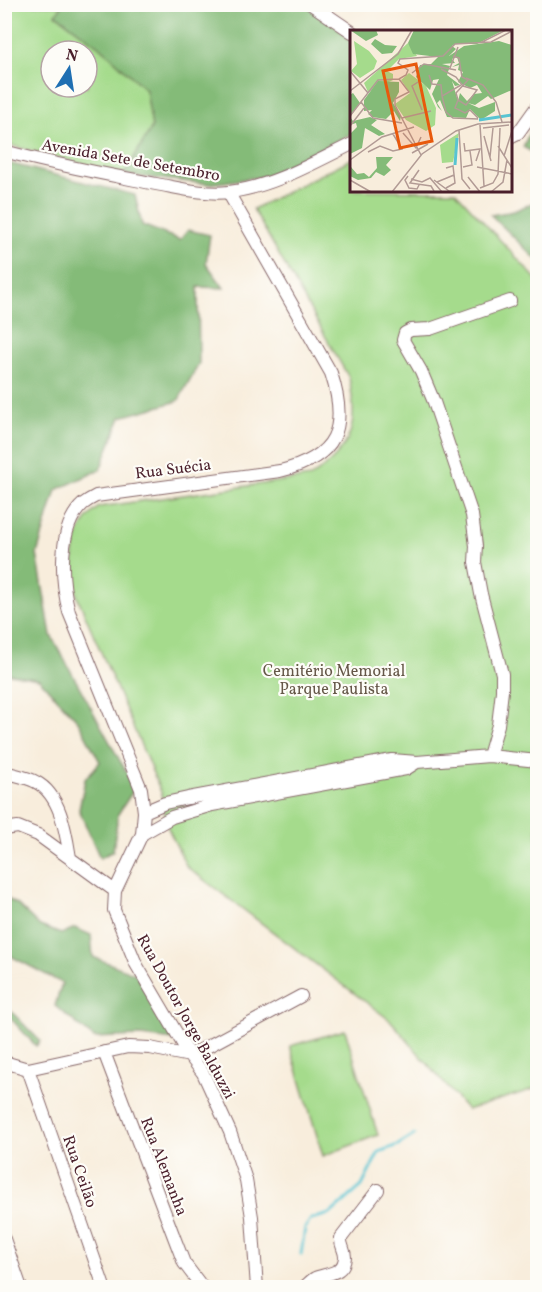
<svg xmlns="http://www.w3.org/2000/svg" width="542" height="1292" viewBox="0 0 542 1292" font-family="Vollkorn,serif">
	<rect width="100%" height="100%" fill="#fdfcf7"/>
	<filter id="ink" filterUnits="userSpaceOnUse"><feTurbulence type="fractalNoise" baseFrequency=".0167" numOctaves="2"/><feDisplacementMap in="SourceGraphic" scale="12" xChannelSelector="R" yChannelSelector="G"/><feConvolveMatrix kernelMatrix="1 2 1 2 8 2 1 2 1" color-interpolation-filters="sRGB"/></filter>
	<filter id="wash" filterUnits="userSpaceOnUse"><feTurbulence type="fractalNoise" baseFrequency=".008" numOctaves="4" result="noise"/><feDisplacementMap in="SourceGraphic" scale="24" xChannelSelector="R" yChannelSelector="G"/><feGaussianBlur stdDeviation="1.35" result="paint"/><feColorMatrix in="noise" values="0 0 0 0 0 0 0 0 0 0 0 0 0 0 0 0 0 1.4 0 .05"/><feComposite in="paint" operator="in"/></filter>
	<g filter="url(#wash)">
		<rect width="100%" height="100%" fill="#f8eddc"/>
		<path fill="#a5db8c" stroke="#787d5c" stroke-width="1.5" fill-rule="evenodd" d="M4,5H63L56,14L105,51L146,90L152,127L124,175L5,144ZM51,51H87V87H51Z
			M351,159L352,190L455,191L538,281L537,1088L467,1110L391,1021L187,867L167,826L161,792L77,596C71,563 70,530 99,507L311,477C352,447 359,428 349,378L253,209Z
			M345,1030L378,1135L323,1156L290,1046Z"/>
		<path fill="#84bb78" stroke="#676d52" stroke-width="1.5" d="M63,4L305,5L351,36V134L267,176L209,184L124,175L152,127L146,90L105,51L56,14Z
			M537,116V155L523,147Z
			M4,162L135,195L142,225L180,240L188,230L210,235L206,263L224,288L198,287L199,363L178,401L121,417L100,470L56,490L37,554L51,635L135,788L118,814L113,851L100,858L79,810L85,779L100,762L78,721L39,679L5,673Z
			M537,201V260L491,215L514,211Z
			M4,897L17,904L40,926L61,934L75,928L91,935L93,957L136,974L175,1040L140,1036L94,1038L55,1006L62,983L5,953Z
			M4,1004L40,1041L36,1046L5,1012Z"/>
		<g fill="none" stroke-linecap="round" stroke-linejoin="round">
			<path stroke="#58c4d2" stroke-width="3" d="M301,1254L305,1228L311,1219L330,1214L362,1186L379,1152L398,1145L414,1135"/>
		</g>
	</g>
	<g filter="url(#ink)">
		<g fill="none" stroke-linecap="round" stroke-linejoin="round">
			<g stroke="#876769" stroke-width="14">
				<path id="minor" d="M311,4L352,32
					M510,137L518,133L538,105
					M4,151C55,165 105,174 156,184C179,188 206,195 229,192C272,187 313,163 352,144
					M228,192L331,373C349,428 337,457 280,471L96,496C92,498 87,501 83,504C57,527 61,581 69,612L141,789L144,812L142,834L115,891L114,910L136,964L190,1056L203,1073L230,1132L246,1180L252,1217L257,1288
					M489,756L498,725L502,691V674L481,594L475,562L476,546L472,515L434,402L421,371L403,340L405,333L411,330L430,329L510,301
					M4,772C15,775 27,777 36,782C61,795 66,833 70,858
					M144,812L165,803L188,798L392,760L417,762L489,756L538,761
					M4,829L18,827L38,835L115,891
					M142,834L172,817L212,805L395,771L406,769L417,762
					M104,1052L174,1237L184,1263L203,1288
					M190,1056L301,996
					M4,1062L28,1069L128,1047L150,1048L190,1056
					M28,1069L103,1284
					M4,1239L21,1288
					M303,1288C307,1285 311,1280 315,1278C326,1273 344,1275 345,1257C345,1250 340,1245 341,1238L378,1190"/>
			</g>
			<use href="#minor" stroke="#fff" stroke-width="12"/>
		</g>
	</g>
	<g text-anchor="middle" stroke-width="4.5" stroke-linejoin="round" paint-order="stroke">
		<g font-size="16" fill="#4a1f2b" stroke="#fdfcf7">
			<text transform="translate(131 159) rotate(10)" y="6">Avenida Sete de Setembro</text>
			<text transform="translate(173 468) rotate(-7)" y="6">Rua Suécia</text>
			<text transform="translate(187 1016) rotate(61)" y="6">Rua Doutor Jorge Balduzzi</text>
			<text transform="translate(165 1166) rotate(69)" y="6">Rua Alemanha</text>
			<text transform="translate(81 1171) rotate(71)" y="6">Rua Ceilão</text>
		</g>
		<g font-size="16" fill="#655748" stroke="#fdfcf7">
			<text x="334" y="676">Cemitério Memorial<tspan x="334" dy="18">Parque Paulista</tspan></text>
		</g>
	</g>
	<g transform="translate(350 30)">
		<rect width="162" height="162" fill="#f8eddc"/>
		<path d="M4,11L19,21L27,31L24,39L10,48L1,41L7,34ZM58,13L67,26L49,29L37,41L43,44V50L18,62L14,53ZM59,43L76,56L86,78L85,95L76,101L56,90L45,74L60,63L51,50ZM109,103L103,132L92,133L90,115Z" fill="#a5db8c"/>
		<path d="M0,0H26L28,5L16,11ZM64,0H154L127,14H105L102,16L106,19L99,26L114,16L149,11L162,15V60L141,69L138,66L125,75L118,73L129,78L145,72V81L131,90L120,79L116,88L97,87L90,70L87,73L92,81L88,77L82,64L89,49L83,50L80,60L66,47L70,35L81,34L88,27L63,24L58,13ZM107,27L109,33L102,37L109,35L108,40L113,42L108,52L120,58L127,55L132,63L124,64L117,71L110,63L108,71L102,51L105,56L110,55L97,45L100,36L92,34L105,33L102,29ZM25,9L35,15L47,16L42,23L32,24L21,14ZM28,51L49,52V62L43,73L51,86L50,91L44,81L36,89L22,87L18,84L22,80L14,81V70ZM3,63L10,73L0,87L3,91L20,87L27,90L21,95L35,104L29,106L15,98L12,118L0,124V104L7,97L6,93L0,95V65ZM26,127H43L36,135L41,140L34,146L26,142L21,148L8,150L0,146L1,137L7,144L14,143L19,147L27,138Z" fill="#84bb78" fill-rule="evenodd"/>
		<path fill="none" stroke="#58c4d2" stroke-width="3" d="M129,90L162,85M105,135L107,108"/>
		<path fill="none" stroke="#b29b95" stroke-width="1.5" d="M130,13L156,0M103,26L109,28L112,47L118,50L106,63L108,70M100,38L108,17M91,39L106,47L113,56L127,60L116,75L108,70M0,41L18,63M62,43L74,34L106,40M79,45L82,54L91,55L92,66M116,48L133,55L146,72M49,49L59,62L45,69V75L71,125M68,52L62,56L72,80M111,55L92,66L96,82L103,88L128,89M0,61L48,24L62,0M108,70L105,78L115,83L120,80L128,88M11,72L23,88L52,93M146,72L152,92M0,86L28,50L49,49L56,45L58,40L48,33L50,29L93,26L105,14L141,12L162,1M52,88L81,81M130,95L134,156M0,96L14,78M133,98L159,95M109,100L112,149L120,159M53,103L66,118L71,107M134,106L141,131M114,113L115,121L130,119L126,131M148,116L162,138M18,122L30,116L43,121L52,119L43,104M62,123L78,114M154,126L162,101M140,127L143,98M0,130L32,107L64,97M113,137L122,135L120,121M127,137L162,144M69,140L60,153L81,156L84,161M58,146L55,150L59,158L67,159L69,155M118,147L130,162M61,149L72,152L80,148L92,162M0,150L21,162M84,150L99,161L109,162M87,152L104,145M96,158L105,153L103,136L96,138M130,158L143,153L148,144L150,98M42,162L72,124L106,101L128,94L162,92M141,162L153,152L157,130"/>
		<path fill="#e8590c" fill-opacity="0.15" stroke="#e8590c" stroke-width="3" d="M66,34L82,111L50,118L33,41Z"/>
		<rect width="162" height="162" fill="none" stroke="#4a1f2b" stroke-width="3"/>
	</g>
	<rect width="542" height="1292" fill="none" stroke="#fdfcf7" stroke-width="24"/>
	<g transform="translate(69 69) rotate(12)"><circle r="28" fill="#fdfcf7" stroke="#b5a4a5" stroke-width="1.5"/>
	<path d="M0-4.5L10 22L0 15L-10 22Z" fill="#1f6fb2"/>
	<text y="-9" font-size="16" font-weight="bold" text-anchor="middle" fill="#4a1f2b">N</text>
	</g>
</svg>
